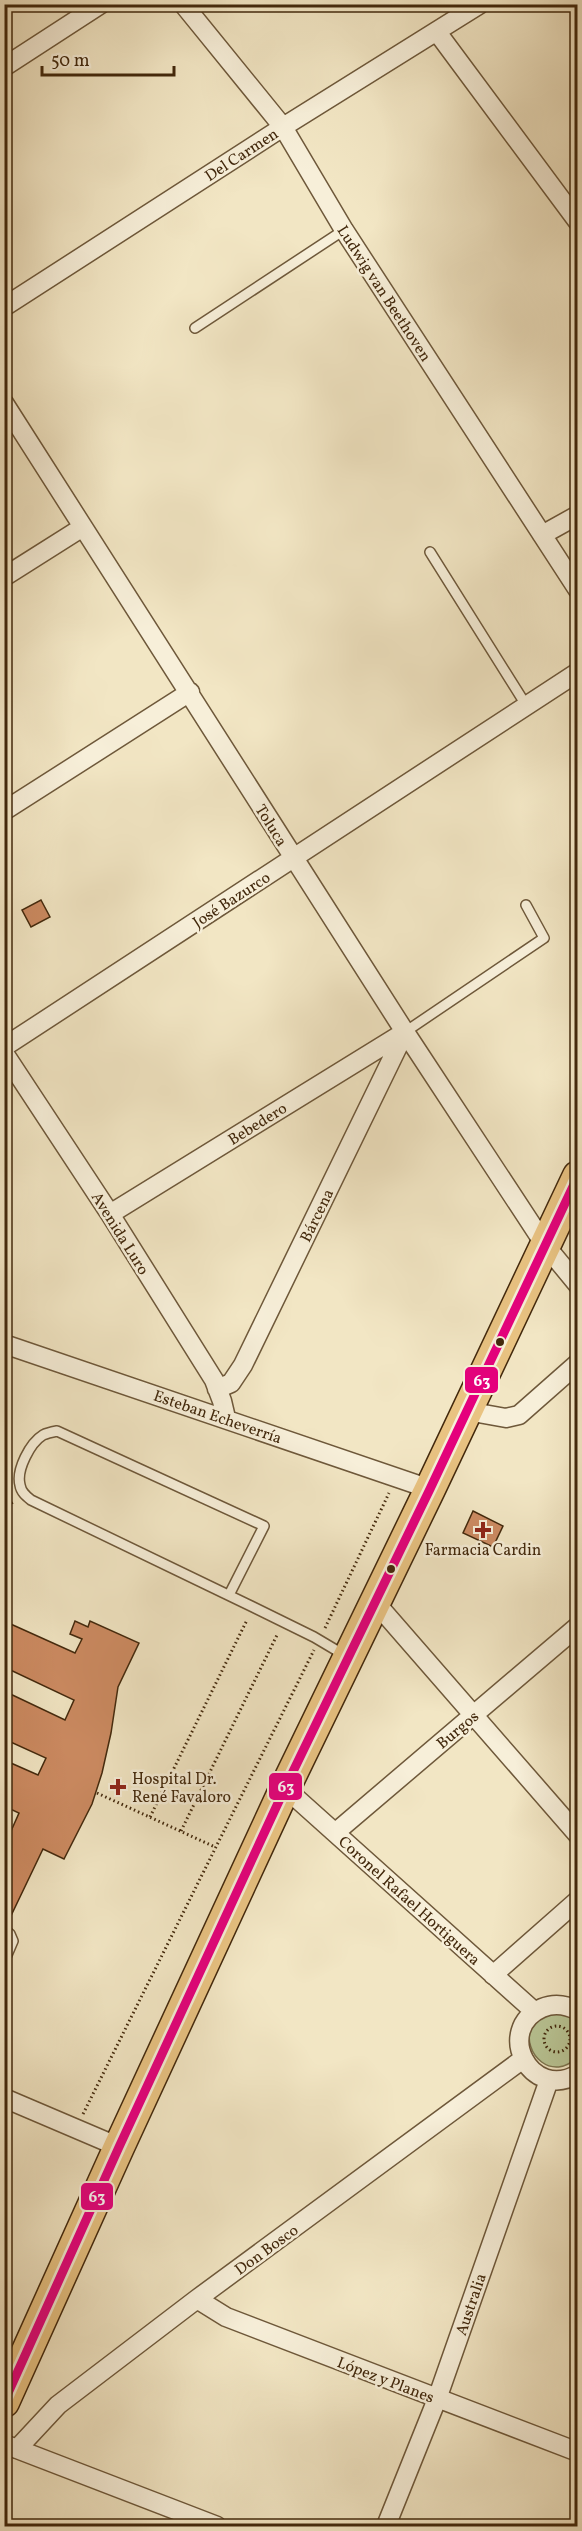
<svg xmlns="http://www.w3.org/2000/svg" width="582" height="2531" viewBox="0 0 582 2531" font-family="Vollkorn,serif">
	<rect width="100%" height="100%" fill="#f2e6c4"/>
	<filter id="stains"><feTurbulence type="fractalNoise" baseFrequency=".00333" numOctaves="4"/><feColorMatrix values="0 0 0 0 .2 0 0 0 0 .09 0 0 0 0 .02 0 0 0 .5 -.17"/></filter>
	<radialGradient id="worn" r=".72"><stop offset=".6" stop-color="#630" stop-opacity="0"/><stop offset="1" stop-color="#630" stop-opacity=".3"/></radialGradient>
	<path fill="#b9c595" stroke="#7e7650" stroke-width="1.5" d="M551,2010L577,2019V2057C554,2082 521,2056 531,2025Z"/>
	<path fill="#cd8b62" stroke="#42280c" stroke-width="1.5" d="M41,900L50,917L31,927L22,910Z
		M473,1511L503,1526L493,1547L463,1533Z
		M4,1621L75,1653L82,1639L70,1634L75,1621L88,1627L90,1621L139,1643L118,1687L111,1733L102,1773L92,1804L64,1859L43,1849L8,1922L4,1920V1828L11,1831L19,1813L4,1806V1760L38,1775L46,1758L4,1739V1691L65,1720L74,1700L4,1667Z"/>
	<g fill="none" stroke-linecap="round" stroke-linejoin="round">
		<g stroke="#6e583a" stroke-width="12">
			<path id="service" d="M195,328L344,230
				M430,552L526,705
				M405,1032L544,938L526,905
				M229,1595L264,1526L57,1431C52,1432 47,1433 43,1435C30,1443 16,1470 20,1485C21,1492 26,1496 31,1500L253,1607L314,1637L346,1656
				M4,1929L10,1934L13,1941L4,1962"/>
		</g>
		<g stroke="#6e583a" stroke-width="21">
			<path id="minor" d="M183,4L283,127L344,230L578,590
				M437,32L578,222
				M4,67L101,4
				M4,307L283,127L480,4
				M4,403L405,1032L545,1245L578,1285
				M542,535L578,515
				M4,577L83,527
				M4,811L190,692
				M4,1047L578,672
				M4,1053L110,1214L214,1380L222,1401L226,1418
				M110,1214L405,1032
				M4,1344L430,1489
				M217,1389L231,1383L243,1365L405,1032
				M467,1411L506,1418L519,1415L578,1363
				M375,1602L578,1835
				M285,1788L535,2012
				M336,1832L578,1626
				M493,1975L578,1900
				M578,2011C567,2005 554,2003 542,2008C494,2029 530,2102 578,2074
				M4,2098L119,2147
				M197,2299L226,2317L578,2452
				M4,2444L217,2526
				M17,2449L58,2405L197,2299L523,2059
				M386,2526L437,2399L549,2080"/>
		</g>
		<g stroke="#42280c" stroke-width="33">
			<path id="primary" d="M4,2402L119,2147L285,1788L430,1489L578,1176"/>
		</g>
		<path stroke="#42280c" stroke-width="3" stroke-dasharray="1.5 3" stroke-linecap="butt" d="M4,1508L13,1502
			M325,1628L389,1493
			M97,1793L215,1847
			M150,1817L247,1620
			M181,1831L278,1633
			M544 2039a13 13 0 1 1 26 0a13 13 0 1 1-26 0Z
			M83,2114L314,1650"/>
		<use href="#service" stroke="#f7efd9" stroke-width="9"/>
		<use href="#minor" stroke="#f7efd9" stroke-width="18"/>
		<use href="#primary" stroke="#e9c382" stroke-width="30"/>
		<g stroke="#f7efd9" stroke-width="14">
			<path id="bus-1" d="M4,2402L119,2147L285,1788L430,1489L578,1176"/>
		</g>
		<use href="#bus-1" stroke="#e5007d" stroke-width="9"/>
	</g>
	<g fill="#42280c" stroke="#f7efd9" stroke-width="2">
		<circle cx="500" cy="1342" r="5"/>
		<circle cx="391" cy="1569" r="5"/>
	</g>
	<g fill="#8f2418" stroke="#f7efd9" stroke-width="2">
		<path d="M480 1521h6v6h6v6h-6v6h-6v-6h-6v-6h6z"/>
		<path d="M115 1778h6v6h6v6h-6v6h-6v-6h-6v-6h6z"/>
	</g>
	<g text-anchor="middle" stroke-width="5" stroke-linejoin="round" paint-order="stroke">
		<g font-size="16" fill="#42280c" stroke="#f7efd9">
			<text transform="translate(241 154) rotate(-33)" y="6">Del Carmen</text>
			<text transform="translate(385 293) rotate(57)" y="6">Ludwig van Beethoven</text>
			<text transform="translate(272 825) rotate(58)" y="6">Toluca</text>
			<text transform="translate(231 899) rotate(-33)" y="6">José Bazurco</text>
			<text transform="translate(257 1123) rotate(-32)" y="6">Bebedero</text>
			<text transform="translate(316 1215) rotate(-64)" y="6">Bárcena</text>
			<text transform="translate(121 1233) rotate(58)" y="6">Avenida Luro</text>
			<text transform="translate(218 1416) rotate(19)" y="6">Esteban Echeverría</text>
			<text transform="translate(457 1729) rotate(-40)" y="6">Burgos</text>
			<text transform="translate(410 1900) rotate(42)" y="6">Coronel Rafael Hortiguera</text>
			<text transform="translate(266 2249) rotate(-36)" y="6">Don Bosco</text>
			<text transform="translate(470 2304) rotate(-71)" y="6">Australia</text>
			<text transform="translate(386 2379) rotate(21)" y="6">López y Planes</text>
		</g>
		<g font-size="16" fill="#42280c" stroke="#f7efd9">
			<text x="483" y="1555">Farmacia Cardin</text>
			<text x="132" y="1784" text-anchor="start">Hospital Dr.<tspan x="132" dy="18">René Favaloro</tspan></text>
		</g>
	</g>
	<g stroke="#f7efd9" stroke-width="2">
		<rect x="464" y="1366" width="35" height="28" rx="6" fill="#e5007d"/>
		<rect x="268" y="1772" width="35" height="29" rx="6" fill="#e5007d"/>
		<rect x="80" y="2182" width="34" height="29" rx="6" fill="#e5007d"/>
	</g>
	<g font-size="16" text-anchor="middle" font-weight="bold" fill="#fff">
		<text x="482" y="1386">63</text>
		<text x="286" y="1792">63</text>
		<text x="97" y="2202">63</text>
	</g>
	<rect width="582" height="2531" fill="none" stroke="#f2e6c4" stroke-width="24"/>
	<rect x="6" y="6" width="570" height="2519" fill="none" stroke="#42280c" stroke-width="3"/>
	<rect x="12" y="12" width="558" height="2507" fill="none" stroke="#42280c" stroke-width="1.5"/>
	<path d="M42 66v9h132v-9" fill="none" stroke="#42280c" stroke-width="3"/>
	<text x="51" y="66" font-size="18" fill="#42280c" stroke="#f7efd9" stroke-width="4.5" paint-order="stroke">50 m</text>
	<rect width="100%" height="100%" filter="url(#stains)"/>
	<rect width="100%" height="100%" fill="url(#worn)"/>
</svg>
